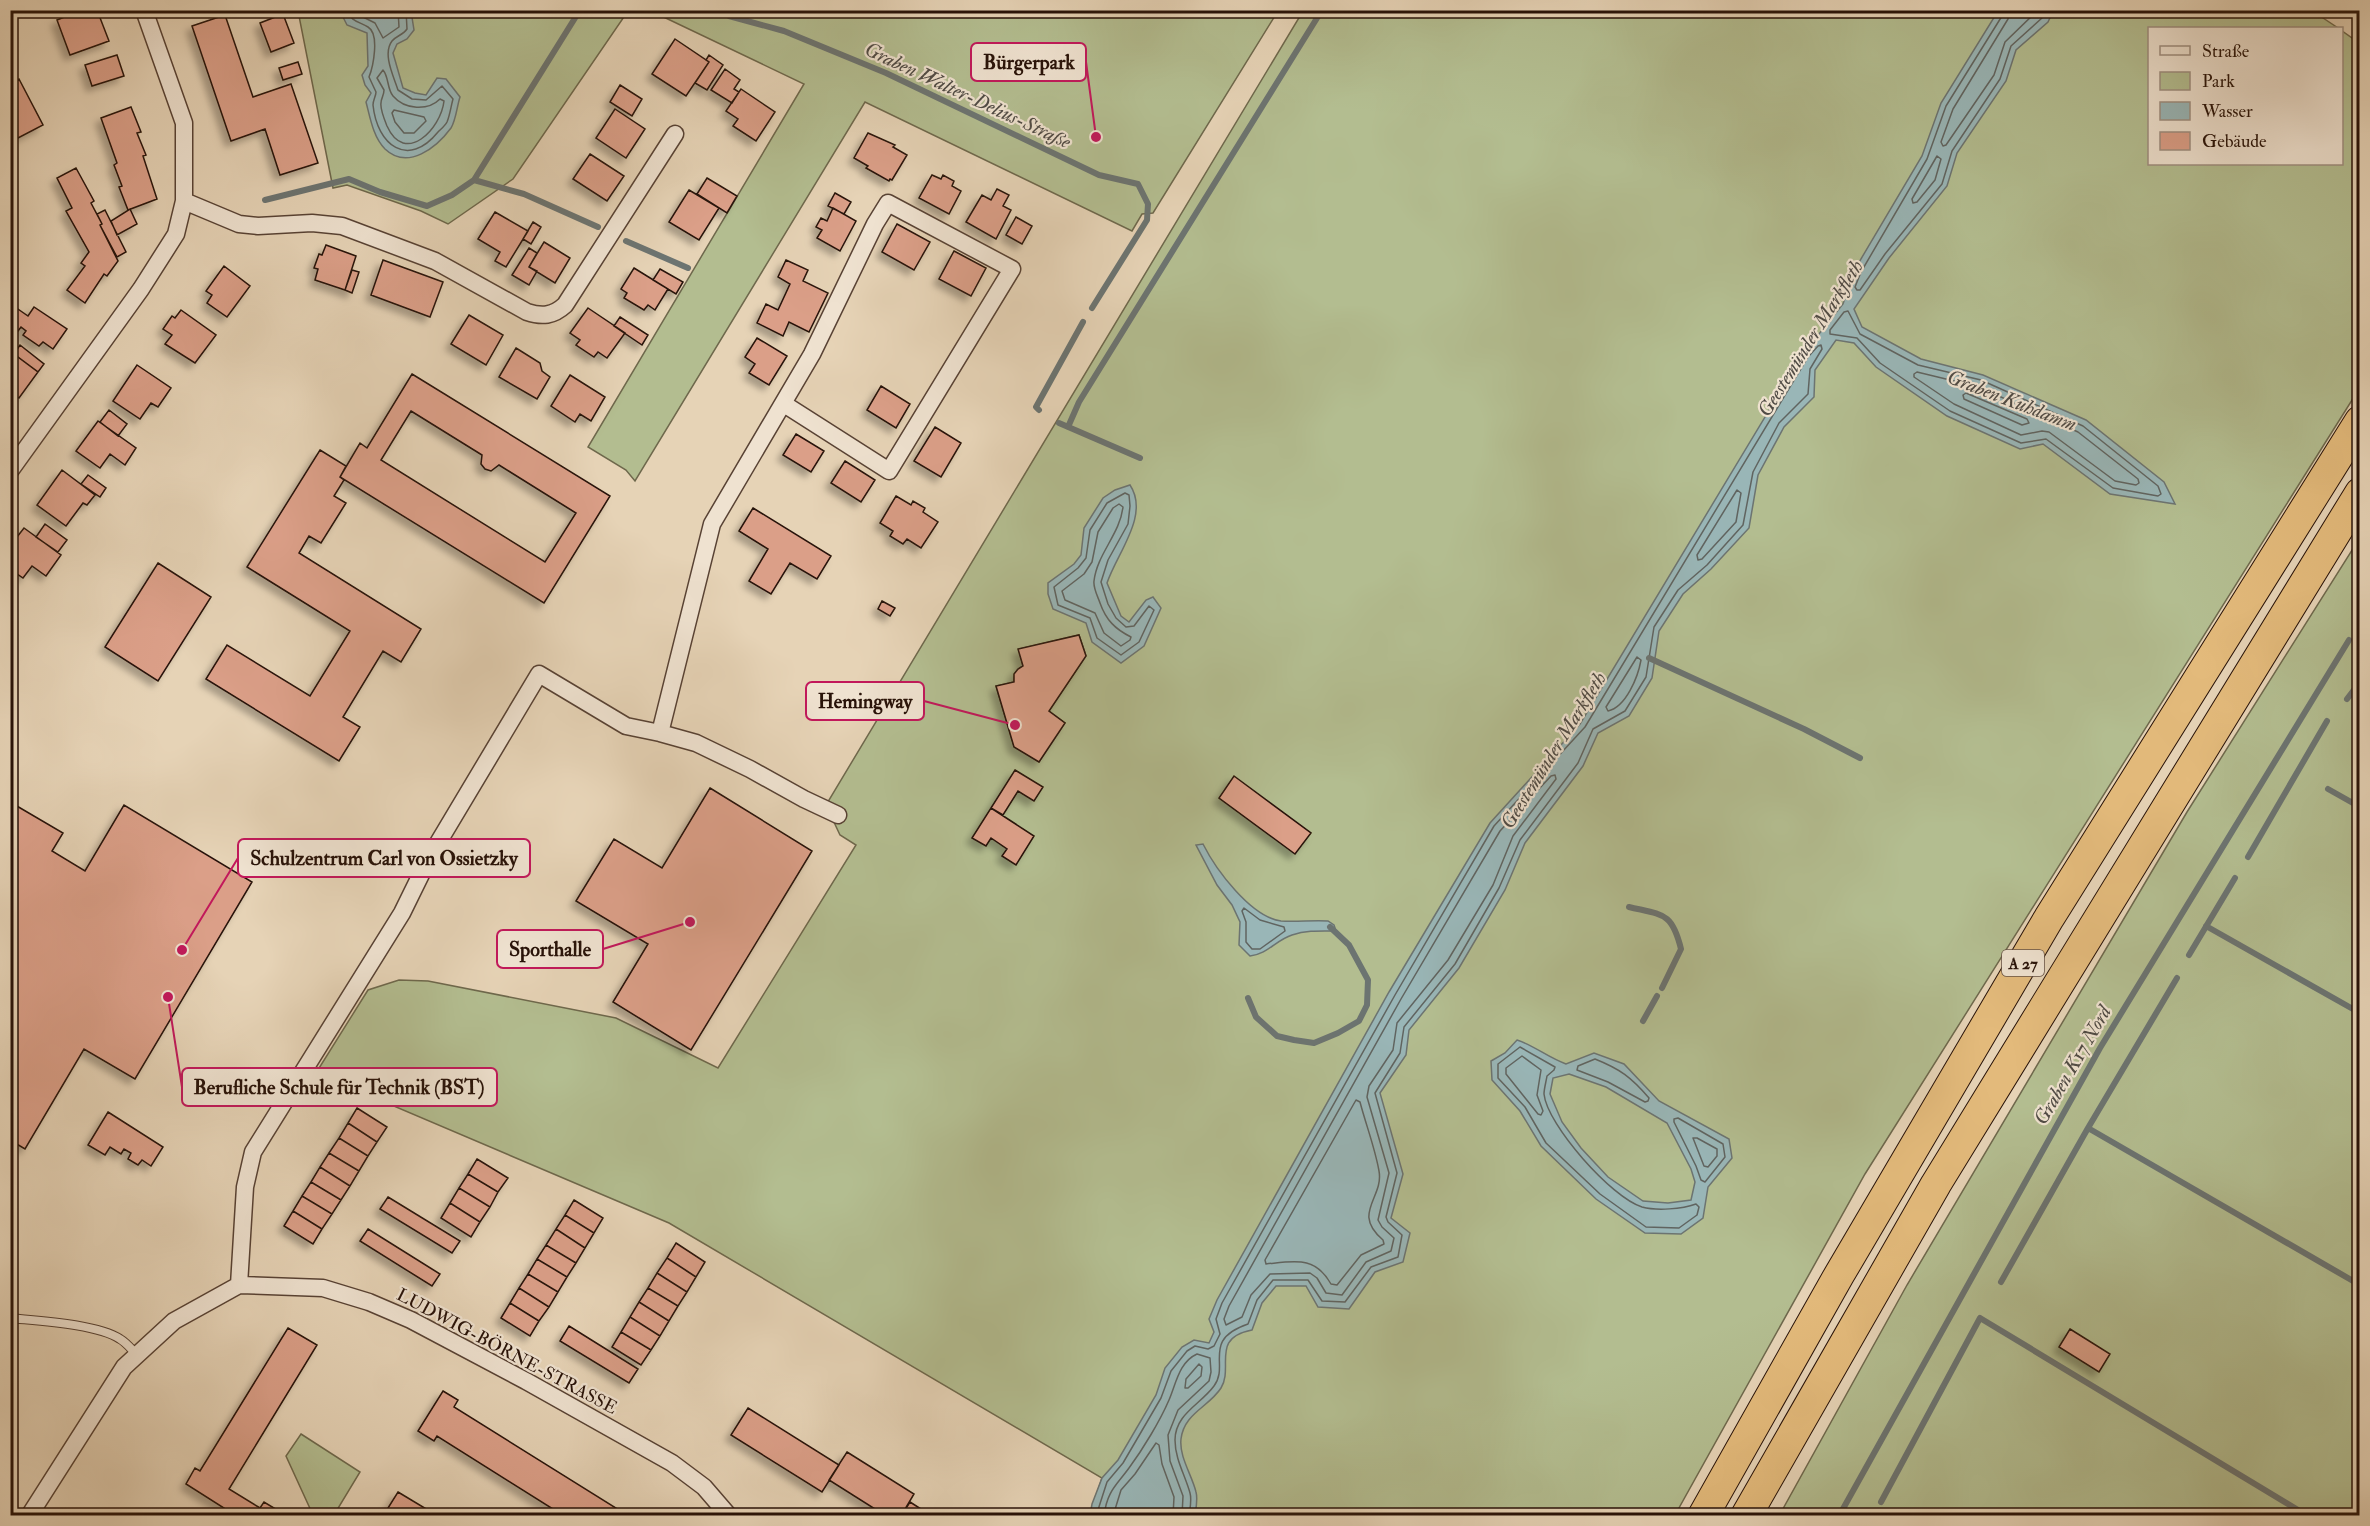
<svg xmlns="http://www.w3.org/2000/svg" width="2370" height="1526" viewBox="0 0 2370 1526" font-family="'IM FELL Double Pica',serif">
	<defs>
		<filter id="shadow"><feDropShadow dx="-5.5" dy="5.5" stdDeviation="3" flood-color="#0004"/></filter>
	</defs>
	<rect width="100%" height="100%" fill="#e6d3b6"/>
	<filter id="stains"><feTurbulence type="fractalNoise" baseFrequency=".00333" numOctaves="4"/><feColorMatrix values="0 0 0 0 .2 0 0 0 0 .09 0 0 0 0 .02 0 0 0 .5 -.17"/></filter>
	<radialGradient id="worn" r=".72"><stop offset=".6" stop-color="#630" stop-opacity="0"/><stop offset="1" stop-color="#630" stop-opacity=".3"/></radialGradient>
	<path fill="#b3bd90" stroke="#6e684c" stroke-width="1.5" fill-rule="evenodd" d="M2311,10L2338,28H2150V164H2342V31L2359,43V389L1865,1174L1675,1515H1090L1102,1478L669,1223L316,1073L368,990L399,980L428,981L616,1018L718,1068L856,845L840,835L826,805L1303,11ZM1079,635L1086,656L1049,711L1065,723L1039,762L1014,746L996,686L1014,682C1014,673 1016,670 1023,666L1019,649Z
		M298,11H628L513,179L448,224L421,211L347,185L333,188Z
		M651,11H1278L1153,213L1142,214L1132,231L865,102L635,481L626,470L588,447L804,84Z
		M2359,539V1515L1779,1516L1907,1285L2187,812Z
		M301,1434L360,1472L334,1515H313L286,1456Z"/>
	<path fill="#99b6b7" stroke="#6c7471" stroke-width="1.5" fill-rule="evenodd" d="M340,11H411L414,30L407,39L397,44L393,53L403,88L415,93L426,95L437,78L446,79L460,97C457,106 456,120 451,128C437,147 408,171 385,149C373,137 370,117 366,102L371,93L365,85L362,75L368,66L367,33L347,25Z
		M1998,11H2053L2048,22L2016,50L2006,81L1957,153L1947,186L1889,258L1854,309L1862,327L1921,359L1983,375L2086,420L2164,482L2175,504L2110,494L2043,444L2020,449L1947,416L1876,367L1854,343L1836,340L1815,370L1814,397L1784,427L1758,475L1749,528L1711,569L1683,594L1659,631L1652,678L1629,716L1598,733L1583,766L1525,843L1505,890L1459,968L1409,1030L1406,1055L1380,1093L1403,1174L1391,1218L1410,1233L1403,1262L1375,1272L1349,1309L1318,1307L1306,1286H1276L1262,1303L1252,1330C1210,1338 1234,1367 1221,1388C1209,1407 1184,1413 1181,1439C1179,1457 1192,1475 1196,1492C1198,1499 1196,1508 1195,1515H1090L1092,1504L1102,1478L1118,1460L1156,1395L1165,1368L1182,1347L1194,1340L1209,1343L1214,1332L1209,1319L1217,1300L1389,992L1490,823L1580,724L1803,354L1843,304L1855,269L1922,156L1941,103Z
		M1130,485C1150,515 1117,553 1107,583L1121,616L1129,622L1146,600L1153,597L1161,608L1144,646L1121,663L1092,642L1086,623L1053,609L1048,594V583L1074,564L1081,555L1084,528L1103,498L1115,490Z
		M1203,844C1216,870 1251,917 1281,921C1297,922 1313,920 1328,921L1334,925L1336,931C1321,931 1307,930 1292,935C1276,940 1268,954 1250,956L1239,945L1240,922L1232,905L1217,885L1196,845Z
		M1517,1040C1535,1046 1547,1057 1566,1064L1594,1053L1624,1064L1659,1101L1729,1139L1732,1158L1708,1187L1703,1218L1681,1234L1645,1233L1596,1199L1541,1146L1520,1111L1492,1080L1491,1061L1505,1053ZM1569,1074L1606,1087L1667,1123L1691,1169L1695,1182L1691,1200L1668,1203L1643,1201L1608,1177L1581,1148L1562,1122L1550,1094L1553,1078Z"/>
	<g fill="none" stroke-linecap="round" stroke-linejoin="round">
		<path stroke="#606460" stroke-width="1.5" d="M346,10C352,22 358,21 368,27C380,34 373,67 369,77L376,92C376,96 373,100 373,105C377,145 408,169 438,132C441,129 445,126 447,122C450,115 451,106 453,99L442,86L426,100L412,99L398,90C394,77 382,54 392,41C396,36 403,35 407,29L406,10
			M354,10L357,14L375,23L383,38L399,27L398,10
			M2003,10L2002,16L1946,106L1927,159L1861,272L1855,287L1857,290H1860L1885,254L1942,184L1952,151L2000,79L2011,46L2042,18L2046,10
			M2010,10L2008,19L1953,109L1941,142L1943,146L1946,145L1994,75L2005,42L2038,10
			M383,70C389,77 387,89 393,96C405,110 428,111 440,99L444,101C441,129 405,166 387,126C385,121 380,109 381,103C381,98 384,96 384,90L377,78Z
			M394,110L424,117L426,121L414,133H404L395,122L392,113Z
			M1937,156L1941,159L1935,180L1917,202L1913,203L1912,199Z
			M1848,311L1860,334L1918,365L1981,380L2083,426L2158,486L2161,494L2158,496L2113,488L2046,439L2021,443L1950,411L1880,363L1857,338L1830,334V330L1844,312Z
			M1917,372L1979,387L2078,432L2138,479L2139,483L2136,485L2115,481L2049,432L2042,431L2021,435L1954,404L1914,377V374Z
			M1966,393L2027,419L2029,423L2022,425L1964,399L1963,395Z
			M1737,490L1741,493L1736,522L1702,559L1698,560L1697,555Z
			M1125,493L1129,495L1130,506L1128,524L1108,560L1101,582L1108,604L1116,618L1126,627L1134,626L1149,606L1154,610L1139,642L1121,655L1097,638L1090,618L1058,605L1054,587L1078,568L1086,558L1090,530L1107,503Z
			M1119,504L1123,507C1120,534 1097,554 1094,581C1093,588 1098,597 1100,603C1106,620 1115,629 1131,637L1130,640L1121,646L1104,633L1095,613L1065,600L1062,591L1084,574L1092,562L1098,532L1113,508Z
			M1637,657L1641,660C1638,677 1626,707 1608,711L1606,707Z
			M1555,775L1556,779L1513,836L1493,885L1448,960L1397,1023L1393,1050L1369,1086L1367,1097L1389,1173L1378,1220L1382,1227L1394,1238L1391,1251L1366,1262L1342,1295L1326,1293L1317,1278L1310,1273L1270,1274L1251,1295L1242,1317L1226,1325L1224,1319L1229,1306L1401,999L1500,831L1551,776Z
			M1244,908L1260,920L1284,927L1285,931L1260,949H1252L1246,942V922L1242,911Z
			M1520,1047L1555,1067L1554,1070L1547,1076C1546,1082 1544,1089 1544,1094C1547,1125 1612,1198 1642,1207C1657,1211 1682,1209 1696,1204L1699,1207L1697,1215L1679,1228L1646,1227L1600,1194L1546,1143L1525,1107L1498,1078V1064Z
			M1522,1056L1541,1070L1537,1095L1543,1111L1541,1115L1538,1114L1506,1074V1068Z
			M1595,1059C1620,1069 1631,1077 1649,1098L1648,1101L1645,1102L1608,1082L1577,1070L1578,1066Z
			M1356,1100L1360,1102C1366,1125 1375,1148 1379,1171C1384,1198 1351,1213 1383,1240L1384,1244L1361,1255L1337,1285L1331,1284C1315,1256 1296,1261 1266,1264L1265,1260Z
			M1678,1118L1723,1144L1725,1157L1705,1182L1701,1180L1696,1166L1674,1122V1119Z
			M1693,1138H1697L1717,1149V1156L1708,1167L1704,1166Z
			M1199,1364L1202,1367L1201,1376L1188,1388H1185L1186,1379Z
			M1096,1516L1107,1482L1123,1463L1161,1398L1171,1371L1187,1351L1195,1346L1208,1349L1214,1346L1220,1334L1216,1319L1222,1303L1395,995L1494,826L1585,727L1808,357L1818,346L1821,345L1822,349L1810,369L1808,394L1779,423L1753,472L1743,525L1707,565L1678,590L1654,627L1646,677L1625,711L1593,729L1578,763L1520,840L1499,888L1455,964L1404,1027L1400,1053L1375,1093L1397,1173L1386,1217L1388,1222L1402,1235L1398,1257L1371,1267L1345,1302L1322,1301L1308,1280H1273L1257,1300L1248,1324C1201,1340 1230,1365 1214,1386C1201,1404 1175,1414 1175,1440C1175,1459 1185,1475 1190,1493C1192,1500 1190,1508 1189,1516
			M1104,1516C1107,1491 1116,1486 1129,1468C1143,1449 1160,1421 1169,1400C1176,1384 1179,1362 1197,1354L1210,1358L1211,1372L1209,1381L1178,1410L1168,1435L1170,1461L1183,1496L1182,1516
			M1113,1516L1121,1490L1135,1474L1156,1443L1159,1445L1162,1464L1174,1497L1173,1516"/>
		<path stroke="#6c7471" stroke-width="6" d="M719,10L729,16L784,31L886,73L1099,175L1138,184L1148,204L1147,220L1092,308
			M474,180L524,194L598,227
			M265,200L349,179L380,192L427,206L452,195L474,180L580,10
			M626,241L688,268
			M1039,410L1036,407L1083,322
			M1059,423L1140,458
			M1068,427L1079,402L1322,10
			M1649,658L1804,729L1860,758
			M2347,699L2360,682
			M2328,789L2360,807
			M2248,857L2327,721
			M1629,907C1663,915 1672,912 1681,949L1662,988
			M2206,926L2360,1013
			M2189,955L2235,878
			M1248,998L1256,1017L1277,1036L1294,1040L1314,1043L1338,1033L1359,1021L1367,1005L1368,980L1349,945L1330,927
			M1643,1021L1657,996
			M2088,1128L2177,978
			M2001,1282L2088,1128L2360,1285
			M1881,1502L1980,1318L2308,1516
			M1839,1516L2100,1048L2349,640"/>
	</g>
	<path fill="#db9f88" stroke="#281208" stroke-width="1.5" fill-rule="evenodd" filter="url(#shadow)" d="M82,10H97L109,41L70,55L57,20Z
		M283,14L294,43L271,52L260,23Z
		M225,15L253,97L291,84L318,163L280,175L265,129L231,141L192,26Z
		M675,39L709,62L686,96L652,74Z
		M117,55L124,76L92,86L85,65Z
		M709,55L723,65L707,90L695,83L709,62L706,60Z
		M298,62L302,74L283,80L279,68Z
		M725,69L740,80L734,89L739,92L732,103L711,90Z
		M19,79L43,125L18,138L10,124V84Z
		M620,85L642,99L632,116L610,102Z
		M741,89L775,112L756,141L733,126L738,119L726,111Z
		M131,107L141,132L137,133L146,155L143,156L157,199L128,210L119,187L122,186L114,165L117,163L101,118Z
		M615,109L645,129L626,158L596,138Z
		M868,133L895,145L893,147L907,155L892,180L890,179L889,181L866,168L868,166L854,158Z
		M590,154L624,176L607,201L573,179Z
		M76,168L94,201L91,203L102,224L100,225L118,261L107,276L104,274L85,303L67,290L85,266L81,263L89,252L66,211L72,208L57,178Z
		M932,175L941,179L943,175L954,181L952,186L961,191L949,214L919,198Z
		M707,178L737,196L727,213L697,194Z
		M997,189L1009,195L1003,206L1011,210L996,239L966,222L982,195L991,200Z
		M689,190L719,208L699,240L669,222Z
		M835,193L851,202L844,214L828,206Z
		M833,208L856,221L840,251L817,238L822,230L816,227L821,218L827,221Z
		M130,209L137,224L117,235L111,221Z
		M105,210L126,252L117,257L100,225L102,224L97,214Z
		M495,212L528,231L506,267L495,261L500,252L478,239Z
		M1016,217L1032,226L1022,244L1006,235Z
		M533,222L541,227L531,244L523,239Z
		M897,224L930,242L914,270L882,252Z
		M544,242L570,258L555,283L529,267Z
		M326,245L356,256L345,290L315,280L318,269L314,268L319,254L322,255Z
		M529,248L537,253L529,267L537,271L529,285L512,275Z
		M954,251L986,268L971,296L939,279Z
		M383,260L443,282L430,317L371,295Z
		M786,260L808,270L803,281L828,293L809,332L789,322L783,336L757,323L766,304L778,310L790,284L778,277Z
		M224,266L250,286L227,317L207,303L212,295L206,291Z
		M634,268L668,289L655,310L648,305L644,310L624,298L627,293L621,289Z
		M660,269L683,282L676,294L653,280Z
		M352,270L359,272L352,293L345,290Z
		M15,307L28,316L34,307L67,329L53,349L43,342L39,346L23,335L26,331L21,327L18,331L10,326V313Z
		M588,308L625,333L607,358L598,352L594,357L576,345L580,340L570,333Z
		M181,310L216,335L195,363L165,344L172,335L163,329L172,316L175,318Z
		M469,315L503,335L486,365L451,344Z
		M620,317L648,335L642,345L614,326Z
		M757,338L787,356L769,385L749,373L755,364L745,357Z
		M20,345L44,364L38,372L14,354Z
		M516,348L540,363L542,371L550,377L537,399L499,377Z
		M10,351L38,372L19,398L10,392Z
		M137,365L171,388L158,407L151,403L140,419L113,401Z
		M412,374L610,496L544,603L340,477L360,443L367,448ZM411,411L482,455L481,464L485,469L491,471L499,465L576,513L545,562L381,460Z
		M570,375L605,397L591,421L580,414L575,422L551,406Z
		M881,386L910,404L896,428L867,410Z
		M109,410L127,424L118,436L100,422Z
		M98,421L136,448L125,465L110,454L100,468L76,451Z
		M935,427L961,443L941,477L914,461Z
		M796,434L824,451L811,472L783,455Z
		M320,450L346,466L340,477L344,480L334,496L346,503L321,543L309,536L299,553L421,629L401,662L383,651L343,717L360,727L339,761L206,679L227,645L310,696L350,631L247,567Z
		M845,461L875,480L861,502L831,483Z
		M62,470L95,495L87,505L83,503L66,526L37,505Z
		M88,475L106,488L100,497L81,484Z
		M896,496L911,505L913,501L925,508L923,512L938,522L921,548L907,539L903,544L890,536L893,531L880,523Z
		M753,508L831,556L817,579L790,563L771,594L749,581L768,549L739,531Z
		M45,524L67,540L58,552L36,537Z
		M24,528L61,555L46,576L32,566L23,578L10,569V546Z
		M158,563L211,597L158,681L105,647Z
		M882,601L895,608L890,616L878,609Z
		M1079,635L1086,656L1049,711L1065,723L1039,762L1014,747L996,686L1014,682V674L1018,669L1023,666L1018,649Z
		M1015,770L1043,787L1034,801L1018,791L1003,815L991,808Z
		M1234,776L1311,833L1295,854L1219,798Z
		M710,788L812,851L691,1050L613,1002L648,944L576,901L614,839L662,868Z
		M10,802L63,833L52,851L85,871L124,805L252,882L135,1079L84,1049L25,1149L10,1140Z
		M991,808L1034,836L1016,865L1002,856L1007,849L991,838L986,846L972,838Z
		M357,1108L387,1127L377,1142L348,1123Z
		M108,1112L163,1147L151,1166L142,1160L138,1165L128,1159L131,1153L124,1149L121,1154L110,1147L105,1155L88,1145Z
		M348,1123L377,1142L368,1156L339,1138Z
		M339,1138L368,1156L359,1171L329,1153Z
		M329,1153L359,1171L350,1186L320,1167Z
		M477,1159L508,1178L498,1192L468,1174Z
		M320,1167L350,1186L341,1200L311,1182Z
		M468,1174L498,1192L490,1207L459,1188Z
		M311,1182L341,1200L332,1214L302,1196Z
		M459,1188L490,1207L480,1222L450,1203Z
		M302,1196L332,1214L322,1229L293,1211Z
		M388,1197L460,1241L452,1253L380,1209Z
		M574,1200L603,1218L594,1233L565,1215Z
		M450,1203L480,1222L471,1237L441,1218Z
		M293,1211L322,1229L313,1244L284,1226Z
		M565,1215L594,1233L585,1248L556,1229Z
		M368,1229L440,1274L432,1286L360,1241Z
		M556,1229L585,1248L576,1263L546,1245Z
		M676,1243L705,1262L696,1277L667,1258Z
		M546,1245L576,1263L567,1277L537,1259Z
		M667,1258L696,1277L687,1292L657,1273Z
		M537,1259L567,1277L558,1292L528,1274Z
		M657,1273L687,1292L678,1306L648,1288Z
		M528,1274L558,1292L549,1307L519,1288Z
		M519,1288L549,1307L539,1321L510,1303Z
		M648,1288L678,1306L669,1321L639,1302Z
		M639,1302L669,1321L660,1336L630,1317Z
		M510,1303L539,1321L530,1336L501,1318Z
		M630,1317L660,1336L651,1350L621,1332Z
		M569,1326L638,1369L629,1383L560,1341Z
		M288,1328L317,1345L229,1489L260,1508L264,1502L279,1511L276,1516H220L224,1508L186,1484L195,1468L200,1471Z
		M2070,1329L2110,1354L2099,1372L2059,1347Z
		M621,1332L651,1350L641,1365L612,1347Z
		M443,1391L458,1400L454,1407L624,1513L623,1516H564L437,1436L434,1441L418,1431Z
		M748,1408L839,1465L822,1492L731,1435Z
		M847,1452L914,1494L901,1516H886L829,1480Z
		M398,1492L428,1510L424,1516H383Z
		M910,1502L932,1516H901Z"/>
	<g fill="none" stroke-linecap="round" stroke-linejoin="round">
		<g stroke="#584234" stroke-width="10">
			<path id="lane" d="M10,1318C39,1321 97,1324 120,1339C127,1343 132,1350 137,1355"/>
		</g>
		<g stroke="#584234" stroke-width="19">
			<path id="street" d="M184,201L239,224L258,226L312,223L342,226L435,261L527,312C542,317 553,316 565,305L675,134
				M10,471L141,289L176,234L184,201V123L144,10
				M660,733L712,524L812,354L875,224L888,203L1012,269L889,471L784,404
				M239,1285L245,1187L253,1152L402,913L429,858L539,674L626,726L660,733L696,743L750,769L804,799L838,815
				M239,1285L323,1288L369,1302L411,1320L526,1381L672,1463L704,1487L729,1516
				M29,1516L124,1367L174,1321L239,1285"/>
		</g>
		<g stroke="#281208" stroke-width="32">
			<path id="highway" d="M1703,1516L1839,1275L2049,918L2360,421
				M1746,1516L1936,1184L2360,493"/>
		</g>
		<use href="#lane" stroke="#efe2d0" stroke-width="8"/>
		<use href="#street" stroke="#efe2d0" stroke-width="16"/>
		<use href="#highway" stroke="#e3ba7b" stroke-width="30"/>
	</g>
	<g text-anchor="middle" stroke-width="4.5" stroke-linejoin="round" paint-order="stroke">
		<rect fill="#efe2d0" stroke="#645044" stroke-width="1.5" x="2002" y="950" width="42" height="26" rx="4.5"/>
		<g font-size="16" font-weight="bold" fill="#281208">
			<text x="2023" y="969">A 27</text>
		</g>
		<g font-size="18" fill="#281208" stroke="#efe2d0">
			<text transform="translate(507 1351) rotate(28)" y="6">LUDWIG-BÖRNE-STRASSE</text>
		</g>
		<g font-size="20" font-style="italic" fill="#504b45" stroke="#efe2d0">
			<text transform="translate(968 95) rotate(25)" y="7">Graben Walter-Delius-Straße</text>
			<text transform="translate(1810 338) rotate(-58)" y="7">Geestemünder Markfleth</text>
			<text transform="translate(2012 400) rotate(21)" y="7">Graben Kuhdamm</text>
			<text transform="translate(1553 750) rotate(-58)" y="7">Geestemünder Markfleth</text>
			<text transform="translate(2072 1065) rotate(-60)" y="7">Graben K17 Nord</text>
		</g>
	</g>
	<path fill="none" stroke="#c2185b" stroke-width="2" d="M1096 137L1086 62M1015 725L924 701M182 950L238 858M690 922L603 949M168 997L182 1087"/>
	<g fill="#c2185b" stroke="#efe2d0" stroke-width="2">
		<circle cx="1096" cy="137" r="6"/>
		<circle cx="1015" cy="725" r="6"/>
		<circle cx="182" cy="950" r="6"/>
		<circle cx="690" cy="922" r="6"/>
		<circle cx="168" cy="997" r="6"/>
	</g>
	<g fill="#efe2d0" stroke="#c2185b" stroke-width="2">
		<rect x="971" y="43" width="115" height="38" rx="6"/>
		<rect x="806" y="682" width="118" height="38" rx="6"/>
		<rect x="238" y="839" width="292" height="38" rx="6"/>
		<rect x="497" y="930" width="106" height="38" rx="6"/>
		<rect x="182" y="1068" width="315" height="38" rx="6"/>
	</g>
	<g font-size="20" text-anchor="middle" font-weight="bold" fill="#281208">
		<text x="1029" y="69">Bürgerpark</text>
		<text x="865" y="708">Hemingway</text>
		<text x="384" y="865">Schulzentrum Carl von Ossietzky</text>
		<text x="550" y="956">Sporthalle</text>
		<text x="339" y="1094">Berufliche Schule für Technik (BST)</text>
	</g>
	<rect width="2370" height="1526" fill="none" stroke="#e6d3b6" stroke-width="36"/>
	<rect x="12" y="12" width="2346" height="1502" fill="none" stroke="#281208" stroke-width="3"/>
	<rect x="18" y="18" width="2334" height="1490" fill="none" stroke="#281208" stroke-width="1.5"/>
	<rect x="2148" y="27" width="195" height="138" fill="#efe2d0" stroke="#9f8f80" stroke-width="1.5"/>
	<rect x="2160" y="46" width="30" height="9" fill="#efe2d0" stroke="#9f8f80" stroke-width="1.5"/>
	<text x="2202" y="57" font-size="18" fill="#281208">Straße</text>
	<rect x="2160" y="72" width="30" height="18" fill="#b3bd90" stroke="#9f8f80" stroke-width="1.5"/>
	<text x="2202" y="87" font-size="18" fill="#281208">Park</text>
	<rect x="2160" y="102" width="30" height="18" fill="#99b6b7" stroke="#9f8f80" stroke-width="1.5"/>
	<text x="2202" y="117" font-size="18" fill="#281208">Wasser</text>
	<rect x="2160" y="132" width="30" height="18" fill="#db9f88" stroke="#9f8f80" stroke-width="1.5"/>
	<text x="2202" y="147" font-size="18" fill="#281208">Gebäude</text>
	<rect width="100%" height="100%" filter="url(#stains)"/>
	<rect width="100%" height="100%" fill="url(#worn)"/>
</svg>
